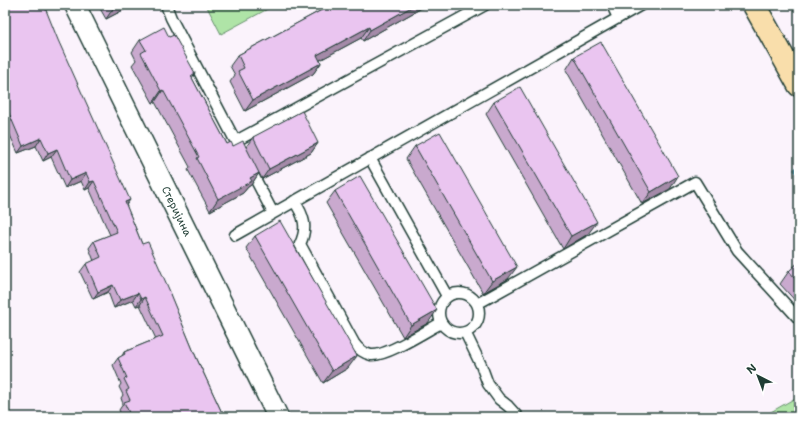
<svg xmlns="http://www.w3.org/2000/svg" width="804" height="422" viewBox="0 0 804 422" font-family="'Shantell Sans',sans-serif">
	<rect width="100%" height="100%" fill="#fbf3fc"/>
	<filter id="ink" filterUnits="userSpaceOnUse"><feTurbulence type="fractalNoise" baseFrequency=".025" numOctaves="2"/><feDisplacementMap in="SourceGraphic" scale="8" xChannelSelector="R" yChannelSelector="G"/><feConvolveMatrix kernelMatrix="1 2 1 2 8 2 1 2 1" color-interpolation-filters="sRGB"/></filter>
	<g filter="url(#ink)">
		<path fill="#afe4a7" stroke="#67906e" d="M206,5H275L221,34Z
			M799,396V417H762Z"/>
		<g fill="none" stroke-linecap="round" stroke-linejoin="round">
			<path stroke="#5f93a2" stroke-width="5" d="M796,170L799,174"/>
			<g stroke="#1f3d34" stroke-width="13">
				<path id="lane" d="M166,5L171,18L238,146
					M612,5L618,18
					M236,141L485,5
					M370,158L447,296
					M249,167L273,213
					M294,201C304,215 308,228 300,244L354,343C358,349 363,353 371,355C386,357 426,331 441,323
					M235,235L641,5
					M439 313a20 20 0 1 1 40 0a20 20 0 1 1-40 0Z
					M477,304L695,182L737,251L799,319
					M465,332L481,365L488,384L499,399L508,406L518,417"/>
			</g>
			<g stroke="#1f3d34" stroke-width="23">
				<path id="street" d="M75,5L278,417"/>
			</g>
			<g stroke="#1f3d34" stroke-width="25">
				<path id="primary" d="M754,5L799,85"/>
			</g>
			<use href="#lane" stroke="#fff" stroke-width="10"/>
			<use href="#street" stroke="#fff" stroke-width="20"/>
			<use href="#primary" stroke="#f9deab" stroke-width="22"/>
		</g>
		<path fill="#c9a9ce" stroke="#1f3d34" d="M5,5L126,205L142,244L170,295L196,357L224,417H122L119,410L123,404L121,398L123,395L119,387L121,384L113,365L118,358L122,356L124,352L156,339L140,305L136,306L133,300L114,308L108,292L93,299L80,272L86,264L94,261L89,248L94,241L110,235L89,188L85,190L81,181L65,188L51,157L43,161L36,146L18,153L5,124Z
			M98,5H133L106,19Z
			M331,5H427L363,41L361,38L320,60L321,63L313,74L245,111L230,82L235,75L230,66L238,55Z
			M169,37L195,73L192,78L227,144L233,146L246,147L253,137L318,143L311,153L262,179L259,173L251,185L248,187L243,193L210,211L188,170L190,167L155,102L153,103L132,65L136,60L132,52L140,40Z
			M574,57L670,189L642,204L566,70Z
			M494,102L588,234L563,249L486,114Z
			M415,146L508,279L483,293L406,159Z
			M335,191L428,323L403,337L326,203Z
			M255,236L348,368L323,383L246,248Z
			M799,262V305L780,284L789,271Z"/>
		<path fill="#a48aa8" stroke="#1f3d34" d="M118,5H133L106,19L114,7Z
			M415,5H427L363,41L370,30Z
			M369,27L361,38L309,66L317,55Z
			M321,63L313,74L245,111L253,100Z
			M163,90L155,102L153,103L161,91Z
			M41,138L36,146L18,153L23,146Z
			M318,143L311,153L262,179L269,169Z
			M57,149L51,157L43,161L48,153Z
			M86,173L81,181L65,188L70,180Z
			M259,173L251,185L248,187L243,193L210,211L218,199L250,178Z
			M678,176L670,189L642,204L651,192Z
			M94,181L89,188L85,190L90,182Z
			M130,200L124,208L125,202Z
			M597,222L588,234L563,249L571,236Z
			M517,267L508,279L483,293L492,281Z
			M113,285L108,292L93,299L98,292Z
			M138,293L133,300L114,308L120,300Z
			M145,297L140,305L136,306L141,299Z
			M437,310L428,323L403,337L411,325Z
			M357,356L348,368L323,383L332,371Z"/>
		<path fill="#eac5f0" stroke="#1f3d34" d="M5,5H44L58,40L130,200L125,202L142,244L148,242L171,294H170L196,357L224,417H131L124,402L130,400L126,391L129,389L124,379L127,378L118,358L125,354L124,352L163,336L145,297L141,299L138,293L120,300L113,285L98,292L86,264L101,257L94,241L117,232L94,181L90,182L86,173L70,180L57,149L48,153L41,138L23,146L5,104V87L8,85L5,78Z
			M113,5H118L114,7Z
			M331,5H415L370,30L369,27L317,55L321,63L253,100L238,71L244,68L238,55Z
			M164,27L169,37L174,35L195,73L191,76L227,144L231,142L233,146L243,141L259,173L250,178L252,181L218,199L197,158L199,157L163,90L161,91L141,53L146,50L140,40Z
			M601,42L678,176L651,192L574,57Z
			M520,87L597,222L571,236L494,102Z
			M302,111L318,143L269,169L253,137Z
			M440,132L517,267L492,281L415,146Z
			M360,176L437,310L411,325L335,191Z
			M280,221L357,356L332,371L255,236Z
			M799,262V283L789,271Z"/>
	</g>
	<g text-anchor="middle" stroke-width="3" stroke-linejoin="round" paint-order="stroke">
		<g font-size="11" fill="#1f3d34" stroke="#fff">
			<text transform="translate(177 211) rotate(64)" y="4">Стеријина</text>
		</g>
	</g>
	<rect width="804" height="422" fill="none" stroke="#fff" stroke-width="20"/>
	<rect x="10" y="10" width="784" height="402" fill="none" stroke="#1f3d34" stroke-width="1.5" filter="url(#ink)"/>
	<g transform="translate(758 376) rotate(318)" stroke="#ffffff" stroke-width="3" paint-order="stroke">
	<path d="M0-3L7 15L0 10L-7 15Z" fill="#1f3d34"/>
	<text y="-6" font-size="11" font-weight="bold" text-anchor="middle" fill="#1f3d34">N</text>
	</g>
</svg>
